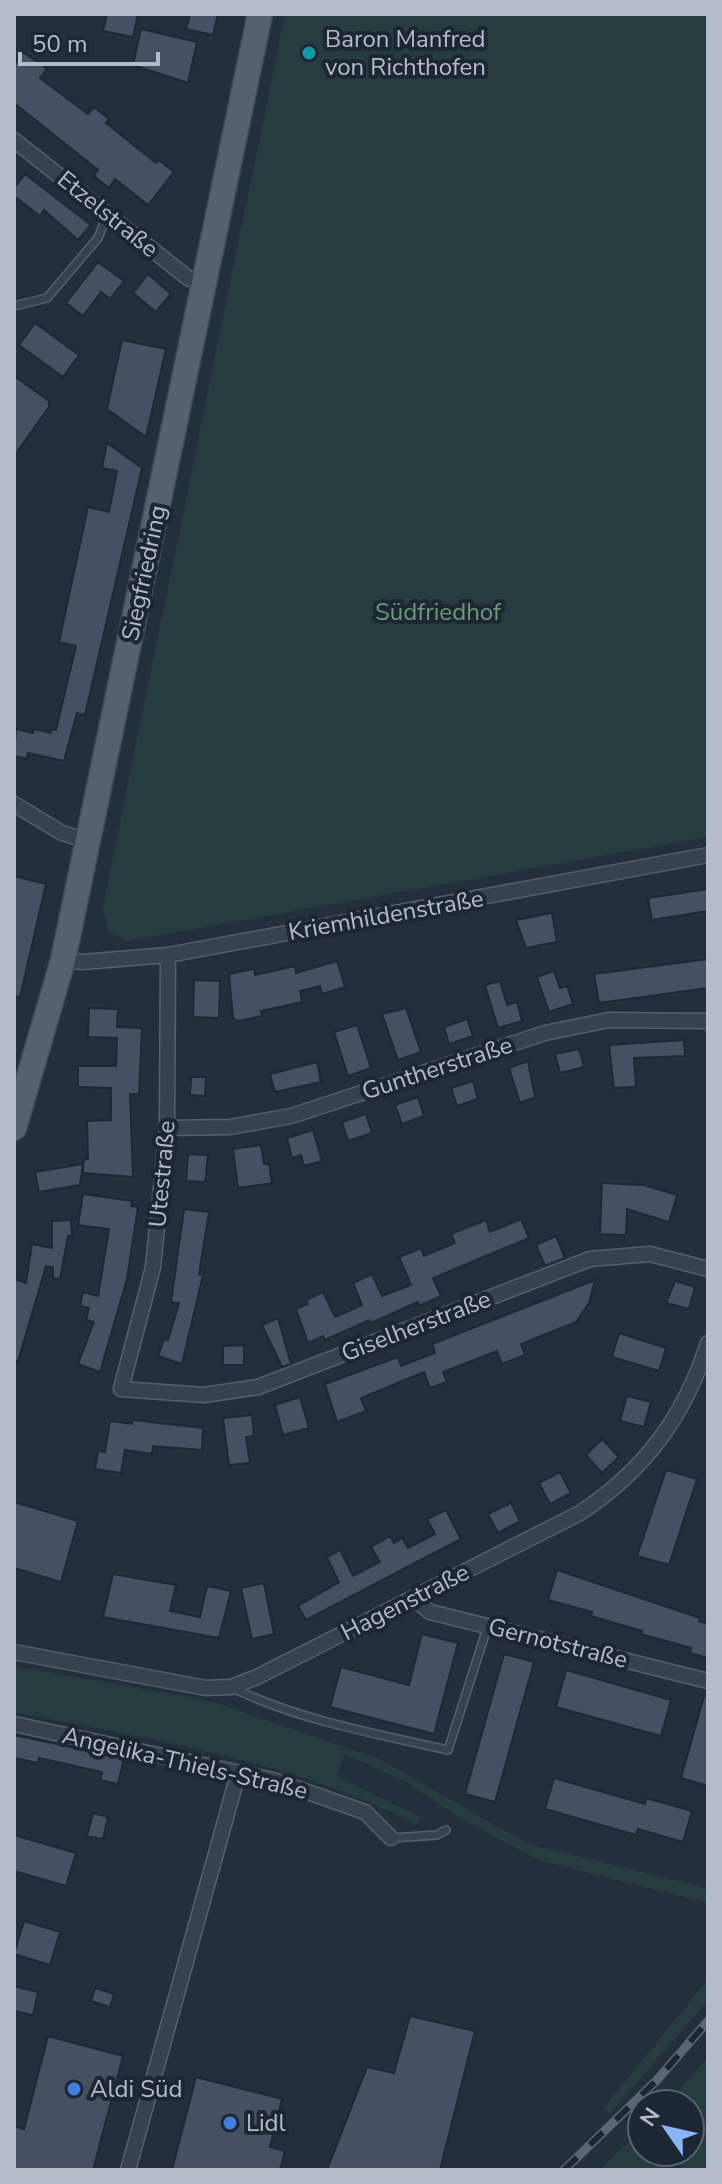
<svg xmlns="http://www.w3.org/2000/svg" width="722" height="2184" viewBox="0 0 722 2184" font-family="'Nunito Sans',sans-serif">
	<rect width="100%" height="100%" fill="#242f3e"/>
	<path fill="#263c3f" d="M285,14H708V837L127,941L108,930L103,906Z
		M14,1666L214,1702L379,1759L528,1844L708,1888V1903L539,1860L459,1817L406,1782L345,1754L336,1776L420,1817L417,1825C298,1761 146,1739 14,1712Z
		M708,1979V2000L610,2114L603,2109Z
		M708,2058V2170H682L676,2156L660,2170H599L642,2129V2152H690V2104H666Z"/>
	<path fill="#455162" stroke="#1f2835" stroke-width="2" d="M107,14H138L133,37L103,31Z
		M190,14H218L213,35L186,29Z
		M141,29L197,42L188,83L133,65Z
		M23,52L47,69L40,78L88,114L94,107L109,119L106,123L156,163L159,160L174,172L148,205L115,179L109,188L94,176L98,170L14,103V66Z
		M25,174L91,225L78,240L44,210L40,216L14,196V188Z
		M98,262L124,281L110,299L101,292L83,316L66,303Z
		M148,274L171,294L156,312L133,293Z
		M35,323L79,355L63,377L19,345Z
		M122,340L166,349L146,437L107,409Z
		M14,376L49,401V407L14,456Z
		M107,443L142,468L85,715L77,713L64,761L28,753L26,759L14,756L16,729L33,733L34,729L51,733L52,729L56,730L76,646L59,642L88,507L109,512L117,471L102,468Z
		M14,876L46,884L20,997L14,996Z
		M708,889V911L652,920L648,898Z
		M552,913L557,942L526,948L516,920Z
		M708,959V988L599,1003L594,974Z
		M337,961L345,987L322,994L320,986L300,991L302,1002L261,1011L262,1016L237,1021L233,1018L229,974L254,969L255,975L295,966L296,973Z
		M554,971L560,988L567,986L573,1004L549,1012L537,977Z
		M194,980L220,981L219,1018L193,1017Z
		M500,981L507,1005L517,1002L522,1021L498,1028L485,985Z
		M89,1008L118,1009L117,1027L142,1028L139,1094H130L133,1177L83,1173L84,1159H88L87,1121L111,1120V1088L78,1087V1066H116L117,1038L88,1037Z
		M406,1008L421,1052L398,1060L382,1014Z
		M467,1019L473,1036L449,1044L444,1027Z
		M357,1025L371,1068L348,1076L334,1032Z
		M684,1040L685,1056L634,1058L636,1087L614,1088L609,1045Z
		M579,1049L584,1067L560,1073L555,1054Z
		M528,1061L535,1097L520,1103L509,1068Z
		M317,1062L321,1082L275,1092L270,1074Z
		M191,1077H206L205,1096L190,1095Z
		M473,1081L478,1099L457,1106L451,1088Z
		M418,1097L424,1116L402,1124L395,1105Z
		M366,1114L372,1133L348,1141L342,1122Z
		M313,1130L322,1161L304,1166L301,1155L292,1158L287,1138Z
		M261,1145L264,1164H269L272,1183L238,1188L233,1149Z
		M188,1154L208,1155L205,1182L186,1181Z
		M83,1164L80,1185L39,1192L35,1172Z
		M602,1183L644,1185L677,1195L669,1222L627,1209L626,1235L600,1234Z
		M83,1194L132,1201L131,1206L138,1207L127,1279L100,1372L78,1364L94,1322L86,1320L89,1308L80,1306L83,1292L98,1296L109,1229L78,1225Z
		M184,1209L209,1212L199,1274L203,1275L182,1364L158,1356L164,1339L168,1340L179,1303L171,1302Z
		M521,1219L529,1238L433,1278L441,1296L419,1306L418,1302L371,1323L369,1320L325,1340L323,1336L308,1343L296,1309L308,1304L306,1300L323,1292L335,1317L362,1305L353,1283L372,1274L382,1296L411,1285L399,1257L421,1248L424,1256L455,1243L451,1234L486,1220L490,1232Z
		M71,1220L72,1236H68L60,1279L53,1278V1267L46,1266L18,1361H14V1279L26,1283L32,1244L52,1248V1221Z
		M556,1236L565,1258L545,1266L536,1245Z
		M595,1280L589,1303L576,1322L521,1344L525,1355L502,1364L497,1351L443,1372L447,1382L430,1388L424,1372L361,1398L366,1411L337,1422L325,1384L398,1357L401,1366L435,1353L432,1344Z
		M675,1281L695,1287L689,1309L666,1303Z
		M278,1318L291,1364L282,1367L262,1325Z
		M619,1333L666,1348L659,1371L612,1357Z
		M244,1345V1365H223V1346Z
		M627,1396L651,1402L644,1427L620,1421Z
		M300,1397L309,1428L283,1435L275,1405Z
		M252,1415L254,1436L246,1437L250,1463L229,1465L223,1418Z
		M133,1420L203,1428L202,1450L153,1446L152,1454L125,1450L121,1473L95,1469L98,1451L105,1452L110,1421L132,1424Z
		M602,1439L619,1457L602,1473L586,1455Z
		M666,1470L697,1479L669,1565L637,1556Z
		M560,1472L571,1493L550,1504L539,1483Z
		M14,1502L78,1521L61,1582L14,1568Z
		M511,1503L520,1521L498,1533L488,1514Z
		M446,1510L461,1539L306,1620L298,1606L339,1582L327,1557L340,1550L353,1576L380,1562L371,1547L390,1536L394,1543L402,1538L408,1548L435,1534L427,1519Z
		M557,1570L700,1618L699,1621L708,1624V1658L690,1653L691,1648L641,1634L642,1631L591,1616L592,1612L548,1600Z
		M113,1574L176,1585L170,1611L200,1617L207,1586L231,1591L219,1638L103,1617Z
		M264,1583L274,1634L252,1639L241,1588Z
		M422,1634L458,1643L434,1734L330,1707L341,1667L409,1685Z
		M504,1654L534,1662L495,1802L465,1794Z
		M566,1670L671,1700L661,1736L556,1707Z
		M704,1696L708,1697V1786L681,1778Z
		M14,1735L124,1758L118,1784L100,1780L102,1772L39,1758L38,1763L14,1758Z
		M554,1778L645,1804L646,1798L692,1811L683,1842L638,1829L636,1835L545,1809Z
		M93,1813L108,1817L103,1839L87,1836Z
		M14,1835L76,1853L66,1886L14,1871Z
		M24,1921L60,1932L50,1965L14,1954Z
		M14,1986L38,1992L33,2015L14,2011Z
		M95,1988L114,1994L110,2007L91,2001Z
		M410,2016L475,2031L440,2170H327L367,2067L394,2073Z
		M48,2036L123,2056L93,2170H14V2126L24,2129Z
		M196,2077L282,2099L270,2147L285,2151L280,2170H172Z"/>
	<g fill="none" stroke-linecap="round" stroke-linejoin="round">
		<g stroke="#565f6c" stroke-width="10">
			<path id="lane" d="M14,306L47,298L98,238L107,215
				M233,1688C298,1720 377,1734 448,1750L488,1625
				M391,1838L437,1835L446,1830"/>
		</g>
		<g stroke="#565f6c" stroke-width="17">
			<path id="street" d="M14,140L188,278L204,284
				M14,804L62,833L88,841
				M168,955L167,1128L153,1267L121,1389L204,1395L258,1387L590,1259L650,1254L708,1269
				M63,960L83,962L168,955L708,855
				M167,1128L230,1127L291,1116L545,1033L609,1020L708,1021
				M413,1598L430,1612L708,1681
				M14,1652L206,1688L231,1687L257,1677L580,1513C645,1470 684,1417 708,1343
				M14,1724L273,1780L365,1812L391,1838
				M128,2170L235,1785"/>
		</g>
		<g stroke="#414a57" stroke-width="27">
			<path id="primary" d="M14,1128L63,960L260,14"/>
		</g>
		<use href="#lane" stroke="#38414e" stroke-width="7"/>
		<use href="#street" stroke="#38414e" stroke-width="14"/>
		<use href="#primary" stroke="#56606e" stroke-width="24"/>
		<g stroke="#5a6575" stroke-width="9">
			<path id="rail" d="M564,2170L657,2080L708,2021"/>
		</g>
		<use href="#rail" stroke="#1d2633" stroke-width="6" stroke-dasharray="18" stroke-linecap="butt"/>
	</g>
	<circle fill="#0f9aa8" stroke="#1d2633" stroke-width="3" cx="309" cy="53" r="8"/>
	<g fill="#3f7fe0" stroke="#1d2633" stroke-width="3">
		<circle cx="74" cy="2089" r="8"/>
		<circle cx="230" cy="2123" r="8"/>
	</g>
	<g text-anchor="middle" stroke-width="8" stroke-linejoin="round" paint-order="stroke">
		<g font-size="24" fill="#b4bcc9" stroke="#1d2633" text-anchor="start">
			<text x="325" y="47">Baron Manfred<tspan x="325" dy="28">von Richthofen</tspan></text>
			<text x="90" y="2097">Aldi Süd</text>
			<text x="246" y="2131">Lidl</text>
		</g>
		<g font-size="24" fill="#b4bcc9" stroke="#1d2633">
			<text transform="translate(108 214) rotate(39)" y="8">Etzelstraße</text>
			<text transform="translate(144 573) rotate(-78)" y="8">Siegfriedring</text>
			<text transform="translate(386 915) rotate(-10)" y="8">Kriemhildenstraße</text>
			<text transform="translate(437 1068) rotate(-18)" y="8">Guntherstraße</text>
			<text transform="translate(162 1174) rotate(-85)" y="8">Utestraße</text>
			<text transform="translate(416 1326) rotate(-21)" y="8">Giselherstraße</text>
			<text transform="translate(405 1602) rotate(-27)" y="8">Hagenstraße</text>
			<text transform="translate(558 1643) rotate(14)" y="8">Gernotstraße</text>
			<text transform="translate(185 1763) rotate(13)" y="8">Angelika-Thiels-Straße</text>
		</g>
		<g font-size="24" fill="#6b9a76" stroke="#1d2633">
			<text x="438" y="620">Südfriedhof</text>
		</g>
	</g>
	<rect width="722" height="2184" fill="none" stroke="#b4bcc9" stroke-width="32"/>
	<g transform="translate(666 2128) rotate(304)"><circle r="38" fill="#1d2633" stroke="#59626f" stroke-width="2"/>
	<path d="M0-6L14 30L0 20L-14 30Z" fill="#8ab4f8"/>
	<text y="-12" font-size="22" font-weight="bold" text-anchor="middle" fill="#b4bcc9">N</text>
	</g>
	<path d="M20 52v12h138v-12" fill="none" stroke="#b4bcc9" stroke-width="4"/>
	<text x="32" y="52" font-size="24" fill="#b4bcc9" stroke="#1d2633" stroke-width="6" paint-order="stroke">50 m</text>
</svg>
